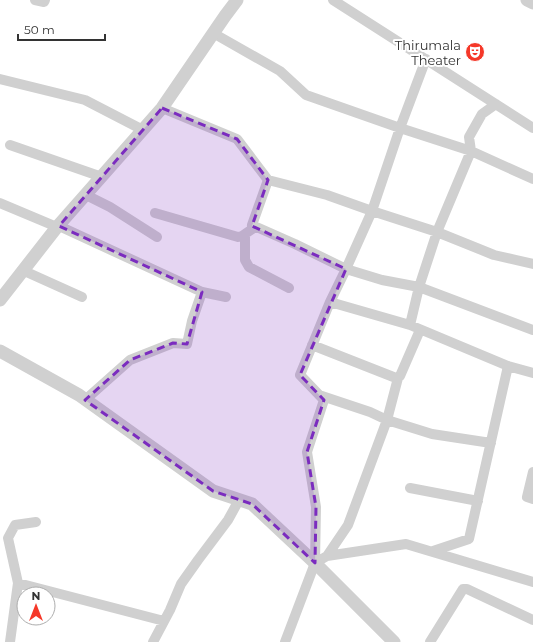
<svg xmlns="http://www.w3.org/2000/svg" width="533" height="642" viewBox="0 0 533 642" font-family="Montserrat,sans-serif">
	<rect width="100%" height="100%" fill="#fff"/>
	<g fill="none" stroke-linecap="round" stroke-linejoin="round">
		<path stroke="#d0d0d0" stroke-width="10" d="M35,0L44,2L45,0
			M333,0L533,128
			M213,33L280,71L306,95L400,128L471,151L533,179
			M0,79L85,100L143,130
			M162,108L237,139L268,180L327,195L372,211L437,232L494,255L533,264
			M10,145L102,177
			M268,180L252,225L295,244L346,269L382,280L419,287L533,330
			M86,195L110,207L157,237
			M0,203L57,227
			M155,213L238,237L242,236L255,227
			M59,226L202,292
			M245,234V260L249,267L289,288
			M22,270L82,297
			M330,302L410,325L508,366L533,373
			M410,325L419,287L437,232L471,151L469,137L482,114L496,104
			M312,345L396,378L400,376L420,330
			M319,395L370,412L387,420L416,429L432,434L491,443
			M85,400L130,360L173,343L187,344L192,321L202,292L226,297
			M533,472L527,497L533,499
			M410,488L478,501
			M433,551L469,539L508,366
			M327,556L348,525L387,420L398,378
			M315,563L327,556L406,544L533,582
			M18,583L8,538L15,525L36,522
			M10,642L18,583L164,621
			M153,642L170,610L181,584L198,560L228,520L239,500
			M285,642L315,563L316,507L307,452L324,400L300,375L330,302L346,269L372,211L400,128L426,59
			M430,642L463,589H467L533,620"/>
		<path stroke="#d0d0d0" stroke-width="13" d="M527,0L533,3
			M0,300L57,227L162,108L225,16L237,0
			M0,351L79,395L213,491L252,504L315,563L394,642"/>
	</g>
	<path fill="#7b2cbf" fill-opacity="0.2" stroke="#7b2cbf" stroke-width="3" stroke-dasharray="8 5" stroke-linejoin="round" d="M162,108L237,139L268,180L252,226L346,269L300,375L324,400L307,452L316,507L315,563L252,504L213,491L85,400L130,360L173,343L187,344L202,292L59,226Z"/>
	<defs>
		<g id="theatre-disc" transform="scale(1)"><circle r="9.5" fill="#f53829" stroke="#fff"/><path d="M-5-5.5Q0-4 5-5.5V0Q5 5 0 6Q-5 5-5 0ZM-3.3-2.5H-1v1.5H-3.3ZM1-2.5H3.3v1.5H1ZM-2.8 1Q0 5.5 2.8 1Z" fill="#fff"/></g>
	</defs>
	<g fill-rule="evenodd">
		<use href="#theatre-disc" x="475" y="52"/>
	</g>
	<g text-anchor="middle" stroke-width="4" stroke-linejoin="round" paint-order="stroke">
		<g font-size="13" fill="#333" stroke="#fff" text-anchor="end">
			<text x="461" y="50">Thirumala<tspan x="461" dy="15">Theater</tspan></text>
		</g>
	</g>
	<g transform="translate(36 606)"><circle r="19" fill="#ffffff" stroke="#adadad"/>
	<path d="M0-3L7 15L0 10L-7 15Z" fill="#f53829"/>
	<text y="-6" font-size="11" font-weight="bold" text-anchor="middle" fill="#333333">N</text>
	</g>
	<path d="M18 34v6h87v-6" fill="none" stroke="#333333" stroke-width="2"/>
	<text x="24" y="34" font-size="12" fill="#333333" stroke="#ffffff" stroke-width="3" paint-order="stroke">50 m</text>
</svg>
